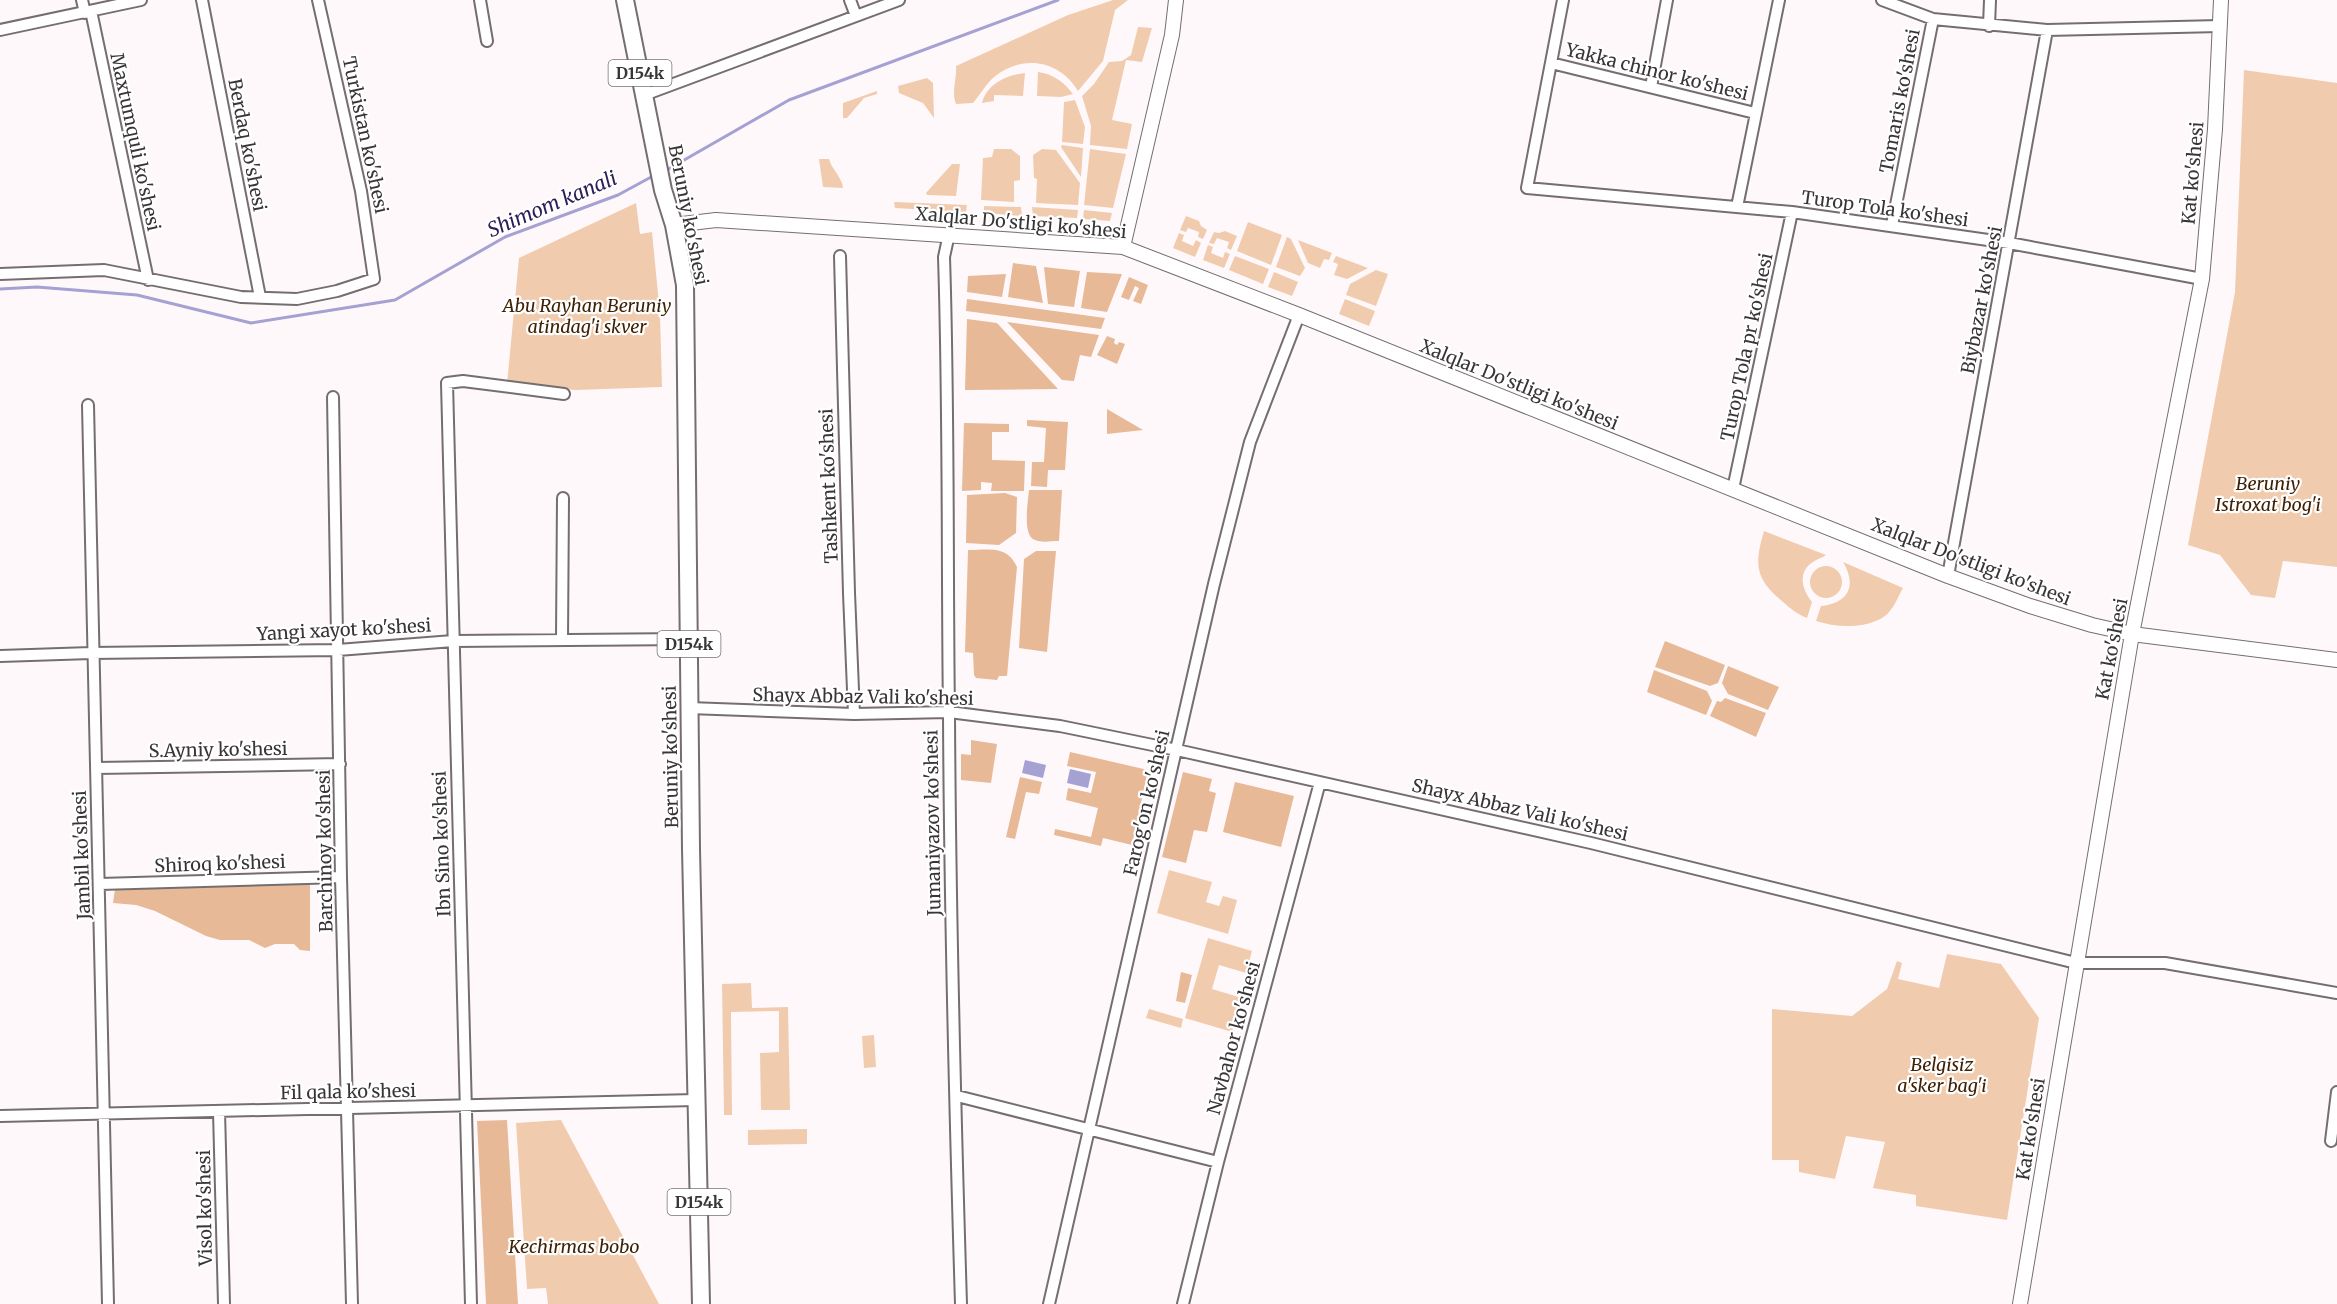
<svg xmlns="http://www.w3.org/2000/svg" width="2337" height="1304" viewBox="0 0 2337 1304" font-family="Merriweather,serif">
	<rect width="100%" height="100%" fill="#fff8fb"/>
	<path fill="#f1cbae" d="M1113,0H1128L1115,10L1103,61L1078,91C1059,60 1023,54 994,77C986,84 980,95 973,103L956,104C951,91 957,80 956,66L1068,15Z
		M1138,27L1152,28L1142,62L1126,60L1112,120L1132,124L1127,149L1090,145L1091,126L1082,96L1094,84L1109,62L1122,61L1131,55Z
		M2244,70L2337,83V567L2283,561L2275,598L2251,595L2220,555L2188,545L2235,292Z
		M1038,72C1053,74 1064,82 1073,94L1061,97L1037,96Z
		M1025,73L1023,96L994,95V101L982,103C987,84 1007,75 1025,73Z
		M927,78L933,83L934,118L923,103L899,93L898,86Z
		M877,91V94L864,98L847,118H843V103Z
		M1075,100L1085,127L1083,144L1062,142L1064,102Z
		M1062,145L1083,148L1081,177L1061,147Z
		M994,149H1011L1020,156V180L1014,181V202L981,200L983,158L992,157Z
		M1042,149L1056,150L1080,183L1078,205L1036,203L1037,179L1034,178L1033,155Z
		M1090,149L1126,154L1113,208L1084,205Z
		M819,159H829C832,170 842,177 843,188L823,187Z
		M952,164H960L956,196L927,195L926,193Z
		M894,202L967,205L966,212L895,208Z
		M636,203L640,234L652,232L660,314L662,387L576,390L507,384L519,258Z
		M984,206L1021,207L1022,216L984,213Z
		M1032,207L1078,210L1077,218L1033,216Z
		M1084,210L1112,213L1110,221L1083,219Z
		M1186,216L1199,221L1201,226L1207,230L1203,239L1198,237L1199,232L1188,228L1186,232L1180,230Z
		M1248,222L1282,235L1271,265L1237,251Z
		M1225,231L1237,236L1231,250L1227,248L1229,242L1217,238L1214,244L1209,243L1214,232L1219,233Z
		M1179,233L1184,235L1182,241L1193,246L1196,240L1201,243L1195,257L1173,248Z
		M1287,237L1291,239L1305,268L1300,276L1276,267Z
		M1298,240L1332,253L1329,260L1324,259L1320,268L1308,263Z
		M1208,245L1213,247L1211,253L1223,258L1225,252L1230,254L1224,268L1203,260Z
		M1235,256L1269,269L1263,284L1229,270Z
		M1336,256L1368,268L1347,279L1334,275L1338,264L1333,262Z
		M1376,270L1388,274L1376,306L1346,295L1350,284Z
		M1274,272L1298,282L1292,296L1268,287Z
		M1345,299L1375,311L1369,326L1339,314Z
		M1764,531L1826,555C1822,558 1817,559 1813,562C1797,572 1802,590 1812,602L1807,618C1797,614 1791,609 1783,602C1755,579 1754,565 1764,531Z
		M1843,562L1903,588C1898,597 1893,610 1885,616C1867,629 1837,628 1816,621L1821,606C1849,603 1857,585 1843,562Z
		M1810 582a16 16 0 1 1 32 0a16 16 0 1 1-32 0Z
		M1169,870L1212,882L1206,902L1219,906L1223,896L1237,900L1228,934L1157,913Z
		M1208,938L1252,951L1246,973L1219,965L1212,989L1242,998L1232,1032L1185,1018Z
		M1947,954L2001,964L2039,1018L2007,1220L1916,1206V1195L1873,1188L1885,1142L1846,1136L1835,1179L1799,1172V1160H1772V1009L1852,1016L1887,989L1897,961L1902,963L1898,979L1939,988Z
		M751,983L752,1008L788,1007L790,1110H761L760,1053L779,1052V1011L731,1012L732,1115H724L722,984Z
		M1149,1009L1183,1019L1181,1028L1146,1018Z
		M874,1035L876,1067L864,1068L862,1036Z
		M561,1120L659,1304H548L546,1288L527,1289L516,1123Z
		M807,1129V1144L748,1145V1130Z"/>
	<path fill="#e7b996" d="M1013,263L1036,266L1043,303L1008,297Z
		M1044,267L1080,271L1074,307L1048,304Z
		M1087,272L1122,274L1107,312L1081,308Z
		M1006,274L1002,297L967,292L968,276Z
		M1129,277L1148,285L1141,304L1133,301L1139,288L1135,286L1129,300L1121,297Z
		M967,299L1105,318L1101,329L966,311Z
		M967,319L997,323L1058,389L965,390Z
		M1007,322L1099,335L1091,357L1080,355L1074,381L1062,380Z
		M1107,336L1115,339L1114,343L1117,345L1119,342L1125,344L1117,364L1097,355Z
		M1107,409L1143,430L1107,434Z
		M1027,420L1068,422L1065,470H1048L1047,487L1031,486L1032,462H1044L1046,428L1027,426Z
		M964,423L1009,424V432H992V460L1025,461L1024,491H991L992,483L981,482V490L962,491Z
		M1029,490H1062L1059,541C1051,541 1042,543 1035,540C1022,536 1028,502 1029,490Z
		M1005,493L1017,497L1016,533L999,545L966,543L967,495Z
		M968,550C989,550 1007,545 1017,567L1007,676H999L997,680L976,678L974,675L973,653L965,652Z
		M1036,551H1056L1047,652L1019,648L1024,559Z
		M1665,641L1725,665L1718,683L1710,686L1655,667Z
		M1728,666L1779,687L1768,710L1728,694L1722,683Z
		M1654,670L1707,691L1712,701L1706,715L1647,692Z
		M1725,698L1766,713L1756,737L1710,716L1717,701L1721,702Z
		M971,740L997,744L991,783L961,780V754L971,755Z
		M1070,752L1148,770L1132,845L1103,838L1101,846L1054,835L1055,829L1091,837L1098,808L1066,800L1068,788L1091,793L1096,772L1067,766Z
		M1183,772L1212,779L1209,791L1216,793L1207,832L1194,830L1186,863L1162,857Z
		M1020,777L1042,782L1039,794L1026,792L1015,839L1006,837Z
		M1235,782L1294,796L1281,847L1223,832Z
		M310,883V951L300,950L294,944H275L265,948L249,940H220L206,936L155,911L136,905L113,903L115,889Z
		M1181,972L1192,975L1185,1003L1176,1001Z
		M507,1120L518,1304H486L477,1121Z"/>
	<path fill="#a5a1d3" d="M1025,760L1046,765L1043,778L1022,773Z
		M1070,769L1091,774L1088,788L1067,783Z"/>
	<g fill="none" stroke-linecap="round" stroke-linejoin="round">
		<path stroke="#a5a1d3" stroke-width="3" d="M665,171L789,100L1058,0
			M0,289L37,287L137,295L251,323L395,300L505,237L618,195L653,176"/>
		<g stroke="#746e70" stroke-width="14">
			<path id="street" d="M82,0L85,13
				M202,0L260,297
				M480,0L487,41
				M850,0L856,16
				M1563,0L1527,188L1792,212L2009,243L2202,279
				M1882,0L1933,19L2047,30L2220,26
				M91,11L148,280
				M1989,26L1990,0
				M0,30L141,0
				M1551,63L1755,113
				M1651,87L1667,0
				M644,95L899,0
				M1737,207L1779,0
				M1892,225L1933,19
				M949,234L944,257C949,409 947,562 949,715C950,911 955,1108 961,1304
				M840,256L849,593L854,714
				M0,274L104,270L241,297L297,299L337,291L374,279L361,191L318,0
				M333,397L341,877L352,1304
				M88,405C92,705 104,1004 108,1304
				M1733,489L1792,212
				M1948,576L2047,30
				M562,640L563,498
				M0,656L91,653L338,650L453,641L689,639
				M689,708L854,714L949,712L1060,726L1177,750L1591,843L2076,963H2165L2337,993
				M96,768L340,764
				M100,884L341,877
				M957,1096L1218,1162
				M219,1111L224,1304
				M0,1116L696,1100
				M2331,1141L2337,1092
				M471,1304L447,383L463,381L564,394
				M1049,1304L1214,584L1250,442L1299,315
				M1183,1304L1218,1162L1320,782"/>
		</g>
		<g stroke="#746e70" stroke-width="16">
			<path id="secondary" d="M674,225L716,220L1123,247L1299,315L1948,576L2030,606L2092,625L2132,634L2337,660
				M1123,247L1172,35L1176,0
				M2020,1304L2132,634L2202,279L2215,129L2221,0"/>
		</g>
		<g stroke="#746e70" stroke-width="20">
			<path id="primary" d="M625,0L663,190L674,225L685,285L691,849L701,1304"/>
		</g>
		<use href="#street" stroke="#fff" stroke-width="10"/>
		<use href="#secondary" stroke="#fff" stroke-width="14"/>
		<use href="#primary" stroke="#fff" stroke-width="16"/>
	</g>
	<g text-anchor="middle" stroke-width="4.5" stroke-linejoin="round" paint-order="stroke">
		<g fill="#fff" stroke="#747272" stroke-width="1.5">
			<rect x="608.5" y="60" width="63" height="26" rx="4.5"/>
			<rect x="657.5" y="631" width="63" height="26" rx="4.5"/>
			<rect x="667.5" y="1189" width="63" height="26" rx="4.5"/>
		</g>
		<g font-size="16" font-weight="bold" fill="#383536">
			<text x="640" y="79">D154k</text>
			<text x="689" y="650">D154k</text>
			<text x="699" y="1208">D154k</text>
		</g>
		<g font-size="18" fill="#383536" stroke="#fff">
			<text transform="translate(1657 72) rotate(14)" y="6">Yakka chinor ko'shesi</text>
			<text transform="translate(1900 101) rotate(-79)" y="6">Tomaris ko'shesi</text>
			<text transform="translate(365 135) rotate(78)" y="6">Turkistan ko'shesi</text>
			<text transform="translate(135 142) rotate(78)" y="6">Maxtumquli ko'shesi</text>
			<text transform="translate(247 145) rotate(79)" y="6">Berdaq ko'shesi</text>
			<text transform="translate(2193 173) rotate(-85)" y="6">Kat ko'shesi</text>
			<text transform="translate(1885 209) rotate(8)" y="6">Turop Tola ko'shesi</text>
			<text transform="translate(688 215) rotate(79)" y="6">Beruniy ko'shesi</text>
			<text transform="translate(1021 223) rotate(5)" y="6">Xalqlar Do'stligi ko'shesi</text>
			<text transform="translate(1982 300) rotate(-79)" y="6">Biybazar ko'shesi</text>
			<text transform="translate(1747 347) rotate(-78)" y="6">Turop Tola pr ko'shesi</text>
			<text transform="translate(1519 385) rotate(22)" y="6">Xalqlar Do'stligi ko'shesi</text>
			<text transform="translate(829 486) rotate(-92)" y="6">Tashkent ko'shesi</text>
			<text transform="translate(1971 562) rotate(21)" y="6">Xalqlar Do'stligi ko'shesi</text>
			<text transform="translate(344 630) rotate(-3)" y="6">Yangi xayot ko'shesi</text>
			<text transform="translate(2112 649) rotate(-79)" y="6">Kat ko'shesi</text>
			<text transform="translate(863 697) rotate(1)" y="6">Shayx Abbaz Vali ko'shesi</text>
			<text transform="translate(218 750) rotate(-1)" y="6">S.Ayniy ko'shesi</text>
			<text transform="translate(671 757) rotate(-91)" y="6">Beruniy ko'shesi</text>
			<text transform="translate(1147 803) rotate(-77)" y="6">Farog'on ko'shesi</text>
			<text transform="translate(1520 810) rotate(13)" y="6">Shayx Abbaz Vali ko'shesi</text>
			<text transform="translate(933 823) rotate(-91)" y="6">Jumaniyazov ko'shesi</text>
			<text transform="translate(442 844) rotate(-92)" y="6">Ibn Sino ko'shesi</text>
			<text transform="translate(325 851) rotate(-91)" y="6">Barchinoy ko'shesi</text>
			<text transform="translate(82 855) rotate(-92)" y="6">Jambil ko'shesi</text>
			<text transform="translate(220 864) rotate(-2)" y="6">Shiroq ko'shesi</text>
			<text transform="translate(1234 1038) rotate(-75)" y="6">Navbahor ko'shesi</text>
			<text transform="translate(348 1092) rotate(-1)" y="6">Fil qala ko'shesi</text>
			<text transform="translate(2031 1129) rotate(-81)" y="6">Kat ko'shesi</text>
			<text transform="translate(205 1208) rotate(-91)" y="6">Visol ko'shesi</text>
		</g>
		<g font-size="18" font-style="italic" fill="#3f2105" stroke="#fff">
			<text x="587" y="312">Abu Rayhan Beruniy<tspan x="587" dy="21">atindag'i skver</tspan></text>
			<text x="2268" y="490">Beruniy<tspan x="2268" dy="21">Istroxat bog'i</tspan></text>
			<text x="1942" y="1071">Belgisiz<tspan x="1942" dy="21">a'sker bag'i</tspan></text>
			<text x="574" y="1253">Kechirmas bobo</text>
		</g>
		<g font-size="20" font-style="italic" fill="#2b1e59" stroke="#fff">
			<text transform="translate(552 204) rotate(-23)" y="7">Shimom kanali</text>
		</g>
	</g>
</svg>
